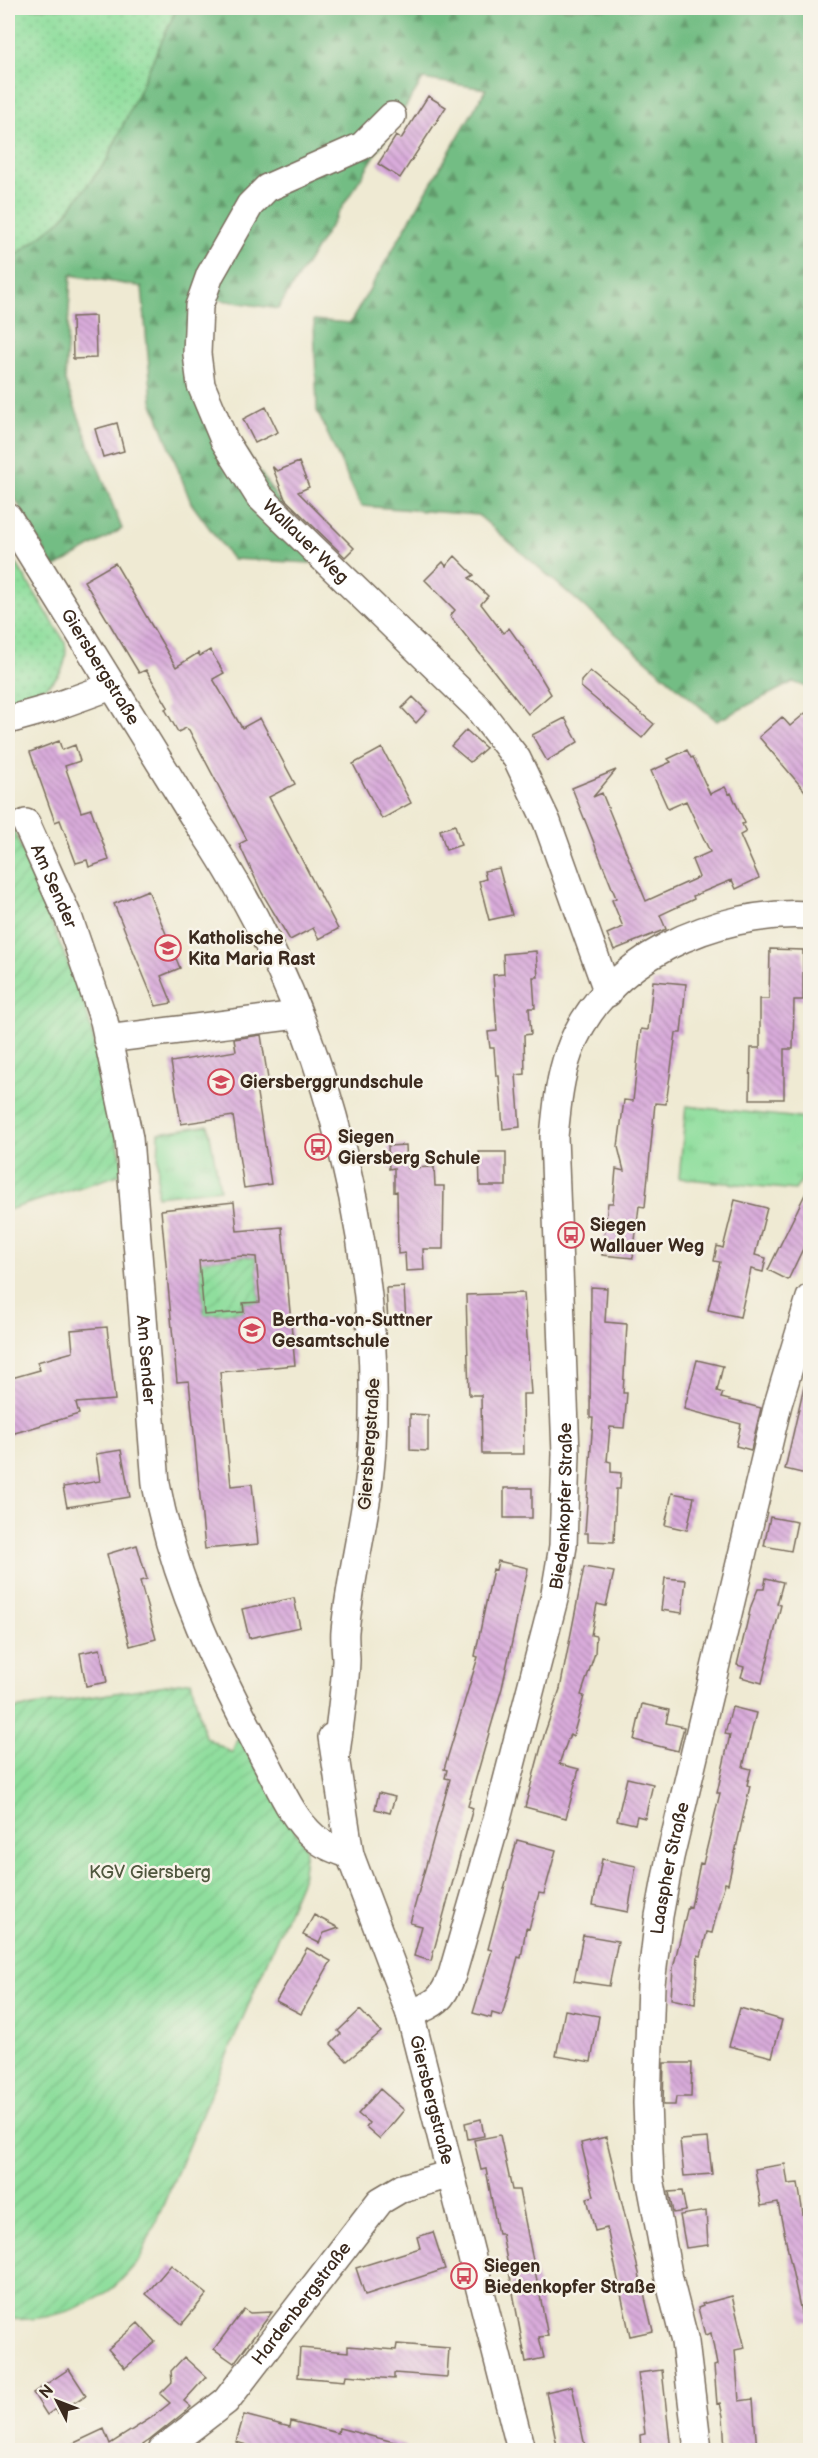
<svg xmlns="http://www.w3.org/2000/svg" width="818" height="2458" viewBox="0 0 818 2458" font-family="'Balsamiq Sans',sans-serif">
	<defs>
		<pattern id="grass-dots" width="8" height="8" patternUnits="userSpaceOnUse" patternTransform="scale(1.5)"><rect width="8" height="8" fill="#8fde9d"/><path d="M2 2h.1M6 6h.1" fill="none" stroke="#7cbf87" stroke-width="1.8" stroke-linecap="round"/></pattern>
		<pattern id="forest-firs" width="22" height="20" patternUnits="userSpaceOnUse" patternTransform="scale(1.5)"><rect width="22" height="20" fill="#73bd84"/><path d="M5 1l3.5 6h-7zM16 11l3.5 6h-7z" fill="#609a6b"/></pattern>
		<pattern id="park-tufts" width="24" height="20" patternUnits="userSpaceOnUse" patternTransform="scale(1.5)"><rect width="24" height="20" fill="#8fde9d"/><path d="M3 7l-1-3M5 7V3M7 7l1-3M15 17l-1-3M17 17v-4M19 17l1-3" fill="none" stroke="#7cbf87"/></pattern>
		<pattern id="garden-furrows" width="10" height="10" patternUnits="userSpaceOnUse" patternTransform="scale(1.5)"><rect width="10" height="10" fill="#8fde9d"/><path d="M-1 1l2-2M0 10L10 0M9 11l2-2" fill="none" stroke="#7cbf87"/></pattern>
		<pattern id="building-back-hatch" width="6" height="6" patternUnits="userSpaceOnUse" patternTransform="scale(1.5)"><rect width="6" height="6" fill="#d9acdb"/><path d="M-1 5l2 2M0 0l6 6M5-1l2 2" fill="none" stroke="#b18cb1"/></pattern>
	</defs>
	<rect width="100%" height="100%" fill="#f7f3e8"/>
	<filter id="ink" filterUnits="userSpaceOnUse"><feTurbulence type="fractalNoise" baseFrequency=".0167" numOctaves="2"/><feDisplacementMap in="SourceGraphic" scale="12" xChannelSelector="R" yChannelSelector="G"/><feConvolveMatrix kernelMatrix="1 2 1 2 8 2 1 2 1" color-interpolation-filters="sRGB"/></filter>
	<filter id="wash" filterUnits="userSpaceOnUse"><feTurbulence type="fractalNoise" baseFrequency=".008" numOctaves="4" result="noise"/><feDisplacementMap in="SourceGraphic" scale="24" xChannelSelector="R" yChannelSelector="G"/><feGaussianBlur stdDeviation="1.35" result="paint"/><feColorMatrix in="noise" values="0 0 0 0 0 0 0 0 0 0 0 0 0 0 0 0 0 1.4 0 .05"/><feComposite in="paint" operator="in"/></filter>
	<g filter="url(#wash)">
		<rect width="100%" height="100%" fill="#efead3"/>
		<path fill="url(#grass-dots)" stroke="#65845e" stroke-width="1.5" d="M8,8H177L107,160L62,219L18,254L8,255Z
			M8,550L65,642C72,682 38,691 8,704Z"/>
		<path fill="url(#forest-firs)" stroke="#577451" stroke-width="1.5" d="M177,8H810V688L793,682L717,721L478,515L361,506L317,411L314,320L350,323L486,89L423,79L278,309L209,298L201,367L222,415L284,508L311,563L232,559L191,503L152,401L142,287L71,275L65,381L122,529L54,568L8,486V255L18,254L62,219L107,160Z"/>
		<path fill="url(#park-tufts)" stroke="#65845e" stroke-width="1.5" d="M686,1106L810,1119V1179L805,1176L795,1190L679,1178Z
			M208,1125L220,1189L157,1196L159,1133Z"/>
		<path fill="url(#garden-furrows)" stroke="#65845e" stroke-width="1.5" d="M8,816L86,1008L125,1173L8,1210Z
			M242,1256L256,1257L260,1302L243,1303L244,1312L204,1315L199,1261Z
			M191,1681L205,1737L232,1753L238,1737L306,1848L302,1879L140,2259C131,2269 121,2282 110,2290C82,2310 42,2322 8,2319V1710Z"/>
		<g id="blocks">
			<path fill="url(#building-back-hatch)" fill-rule="evenodd" d="M428,96L446,107L400,178L378,164L396,136L401,139Z
				M95,316L96,358L73,359L72,317Z
				M266,407L278,432L255,443L243,419Z
				M117,423L124,451L103,457L95,429Z
				M299,462L309,487L298,492L354,548L345,557L285,499L272,466L277,471Z
				M455,556L474,575L469,578L488,596L481,604L503,633L509,628L524,649L551,694L528,714L450,616L455,610L425,580L443,562L446,566Z
				M115,563L176,667L198,653L200,656L210,650L224,673L213,679L242,728L260,718L295,784L269,797L338,929L319,939L313,928L290,940L262,893L239,844L247,840L189,730L186,728L178,732L165,709L168,707L146,670L139,673L84,581Z
				M590,671L654,724L642,738L581,687V681Z
				M413,697L427,711L416,723L402,708Z
				M810,709V797L759,737L782,717L790,726Z
				M565,718L578,742L547,761L532,735Z
				M466,730L486,748L470,762L451,746Z
				M59,741L62,750L75,745L80,761L65,766L81,812L91,809L109,860L89,867L87,860L76,863L60,820L55,822L30,752Z
				M382,748L411,803L382,819L353,764Z
				M687,750L691,758L693,757L710,794L725,787L729,794L731,793L745,823L742,824L746,832L740,835L759,878L736,889L732,880L693,896L694,899L660,915L666,929L614,950L607,934L623,927L612,900L616,898L572,788L616,770L593,797L602,793L646,901L699,877L692,860L710,852L686,801L668,809L651,771L671,762L668,759Z
				M455,825L461,845L446,850L440,830Z
				M499,868L512,915L489,920L479,881L486,879L484,871Z
				M148,890L180,968L161,976L172,1003L156,1006L114,904Z
				M770,949L803,950V1000H794L793,1049H784V1099H750L751,1048H760V999H769Z
				M536,951L538,977H533L535,1008H529L531,1034L524,1035L525,1074L516,1075L520,1127L503,1129L499,1076H496L494,1048H490L488,1032L497,1031L493,975L504,974L503,954Z
				M653,981L686,984L681,1033H676L666,1104L655,1103L645,1207L639,1206L633,1258L602,1255L608,1203H613L616,1169L624,1171L618,1147L624,1100L633,1101L641,1029L648,1030Z
				M261,1035L269,1085L256,1087L271,1184L244,1188L233,1116L181,1124L171,1062L236,1051L234,1039Z
				M406,1145L407,1168L434,1167L435,1186H444L443,1249H423L424,1270L406,1271L405,1253L398,1254L397,1191L394,1192V1168L389,1169L388,1146Z
				M479,1152H506V1186H480Z
				M810,1184V1234L788,1280L768,1270Z
				M735,1200L767,1208L755,1255L766,1258L763,1272L751,1269L740,1317L708,1310L720,1262L714,1261L717,1246L723,1248Z
				M234,1202L237,1231L282,1227L295,1365L220,1372L231,1486L252,1484L258,1544L205,1549L189,1381L177,1382L161,1210ZM242,1256L256,1257L260,1302L243,1303L244,1312L204,1315L199,1261Z
				M404,1287L406,1323L388,1324L386,1288Z
				M591,1287L607,1288L605,1322L627,1324L623,1393H627L624,1428L610,1427L607,1461L611,1462V1472L621,1473L620,1489H616L614,1542L588,1541V1533H585L593,1418H590Z
				M524,1293L531,1394H523L524,1454H482L481,1395H469L466,1295Z
				M107,1327L115,1400L76,1403L79,1414L8,1435V1379L40,1370L37,1362L73,1352L71,1330Z
				M697,1360L723,1366L717,1391L723,1393L721,1398L761,1408L751,1450L736,1446L741,1424L684,1409Z
				M804,1386L810,1387V1475L785,1469Z
				M410,1414L428,1415V1451L410,1450Z
				M121,1450L130,1497L67,1507L63,1487L100,1481L96,1454Z
				M504,1488H532V1518H504Z
				M672,1493L694,1497L687,1530L665,1525Z
				M770,1517L797,1522L791,1551L764,1546Z
				M137,1545L147,1579L140,1581L156,1639L130,1646L107,1554Z
				M498,1561L528,1568L502,1688L468,1806L473,1808L431,1961L414,1956L422,1926L410,1923L450,1779L445,1778L447,1770L444,1769L478,1657L475,1656L483,1617L493,1569L496,1570Z
				M584,1567L614,1572L606,1606L597,1604L591,1635L596,1636L595,1653L581,1695L584,1696L573,1736L570,1734L559,1764L579,1769L566,1818L525,1807L545,1732L560,1689Z
				M665,1578L686,1580L682,1613L661,1610Z
				M766,1578L783,1582L777,1604L781,1605L762,1683L741,1677L744,1667L737,1665L751,1606L758,1589H764Z
				M294,1598L300,1627L249,1638L242,1609Z
				M100,1649L107,1682L86,1686L80,1653Z
				M642,1704L669,1710L666,1723L684,1727L678,1751L634,1740Z
				M732,1707L756,1713L743,1767L751,1769L747,1785L750,1786L728,1884L725,1883L720,1900L712,1933L707,1932L701,1956L698,1955L695,2004L671,1999L673,1968L688,1906L691,1907L700,1863L703,1864L720,1793H717L730,1735L725,1734Z
				M627,1778L653,1784L645,1818L637,1816L635,1824L617,1820Z
				M379,1793L395,1797L390,1813L375,1809Z
				M517,1840L556,1850L544,1894L539,1893L529,1929L526,1928L521,1958L518,1957L502,2016L492,2013L491,2018L473,2013L492,1950L488,1949Z
				M602,1859L636,1866L628,1912L593,1905Z
				M314,1915L339,1928L324,1933L319,1943L303,1935Z
				M583,1935L618,1941L609,1986L574,1981Z
				M307,1948L331,1961L301,2014L276,2001Z
				M740,2008L782,2020L772,2057L729,2046Z
				M360,2010L381,2032L347,2061L331,2044L341,2034L338,2031Z
				M565,2010L599,2016L591,2062L556,2056Z
				M664,2063H692L691,2097H676L675,2105H663Z
				M380,2089L404,2110L380,2139L366,2127L369,2123L358,2114Z
				M481,2119L484,2136L468,2139L465,2123Z
				M500,2135L512,2190H519L548,2336L539,2337L544,2358L526,2362L502,2234H498L486,2169L481,2170L474,2140Z
				M606,2137L653,2331L630,2336L607,2228L595,2231L587,2198L594,2196L581,2143Z
				M708,2138L712,2174L684,2176L680,2140Z
				M785,2164L788,2184L798,2183L803,2214L806,2213L810,2234V2321L803,2322L778,2203L761,2206L755,2169Z
				M682,2191L686,2211L673,2213L669,2192Z
				M706,2211L708,2245L686,2248L680,2215Z
				M433,2232L445,2269L365,2295L356,2268L420,2248L417,2237Z
				M171,2265L207,2294L182,2324L146,2294Z
				M732,2296L745,2348L735,2350L739,2401L753,2399L757,2451H725L723,2416L720,2403L717,2404L714,2366L717,2365L711,2333L705,2335L698,2308L703,2306L702,2304Z
				M244,2309L250,2313L272,2312L234,2363L214,2349Z
				M138,2323L155,2342L125,2368L108,2349Z
				M397,2344L449,2348L447,2377L394,2373V2379L346,2375L345,2381L298,2377L300,2348L348,2352V2346L396,2350Z
				M184,2357L206,2377L184,2401L191,2407L150,2440L134,2451H57L104,2429L110,2444L151,2418L170,2403L160,2394L172,2382L171,2371Z
				M69,2369L86,2395L58,2413L55,2409L47,2415L33,2393Z
				M662,2370L671,2451H641L640,2435L645,2434L638,2373Z
				M572,2386L586,2451H558L546,2392Z
				M244,2415L290,2427L291,2421L338,2433L339,2428L406,2445V2451H267L236,2442Z"/>
		</g>
	</g>
	<g filter="url(#ink)">
		<use href="#blocks" fill-opacity="0" stroke="#7a6d5d" stroke-width="1.5"/>
		<g fill="none" stroke-linecap="round" stroke-linejoin="round">
			<g stroke="#7a6d5d" stroke-width="30">
				<g id="minor">
					<path id="s1" d="M392,116L362,146L267,188L250,205L210,275L199,306L197,354L201,385L224,440L259,496L477,707L517,759L547,822L608,993"/>
					<path id="s2" d="M8,517L193,816C317,993 383,1230 372,1446C369,1509 351,1569 345,1631C344,1641 346,1651 346,1660C345,1691 340,1722 336,1753"/>
					<path d="M8,720L51,708L112,686"/>
					<path id="s3" d="M26,823L69,919L104,1021L129,1138L156,1484C175,1585 217,1670 265,1760C279,1785 291,1817 314,1837C324,1846 337,1850 350,1855"/>
					<path d="M107,1039L297,1015"/>
					<path id="s4" d="M332,1737L350,1855L410,2014L521,2450"/>
					<path id="s5" d="M410,2014C436,2003 442,2001 452,1975L497,1819L554,1599L563,1546L566,1454L554,1137C557,1108 559,1080 569,1052C602,959 717,909 810,915"/>
					<path id="s6" d="M162,2450L226,2401L380,2201L402,2188L451,2174"/>
					<path id="s7" d="M698,2450L685,2342L669,2279L650,2178L647,2103L651,1984L659,1916L670,1857L778,1404L810,1298"/>
				</g>
			</g>
			<use href="#minor" stroke="#fff" stroke-width="27"/>
		</g>
	</g>
	<defs>
		<g id="school-ring" transform="scale(1.35)"><circle r="9.5" fill="#f7f3e8" stroke="#d1495b" stroke-width="1.5"/><path d="M0-5L7-2L0 1L-7-2ZM-4 1L0 2.5L4 1V4Q0 6-4 4Z" fill="#d1495b"/></g>
		<g id="bus-ring" transform="scale(1.35)"><circle r="9.5" fill="#f7f3e8" stroke="#d1495b" stroke-width="1.5"/><path d="M-5-6H5V4H4V6H2V4H-2V6H-4V4H-5ZM-3.5-4V0h7V-4ZM-3.5 1.2v1.5H-2V1.2ZM2 1.2v1.5H3.5V1.2Z" fill="#d1495b"/></g>
	</defs>
	<g fill-rule="evenodd">
		<use href="#school-ring" x="168" y="948"/>
		<use href="#school-ring" x="221" y="1082"/>
		<use href="#bus-ring" x="318" y="1147"/>
		<use href="#bus-ring" x="571" y="1235"/>
		<use href="#school-ring" x="252" y="1330"/>
		<use href="#bus-ring" x="464" y="2276"/>
	</g>
	<g text-anchor="middle" stroke-width="5" stroke-linejoin="round" paint-order="stroke">
		<g font-size="18" fill="#3b2a1e" stroke="#f7f3e8">
			<text dy="6" stroke="none"><textPath href="#s1" startOffset="554">Wallauer Weg</textPath></text>
			<text dy="6" stroke="none"><textPath href="#s2" startOffset="176">Giersbergstraße</textPath></text>
			<text dy="6" stroke="none"><textPath href="#s3" startOffset="69">Am Sender</textPath></text>
			<text dy="6" stroke="none"><textPath href="#s3" startOffset="555">Am Sender</textPath></text>
			<text transform="translate(369 1444) rotate(-86)" y="6">Giersbergstraße</text>
			<text dy="6" stroke="none"><textPath href="#s5" startOffset="543">Biedenkopfer Straße</textPath></text>
			<text dy="6" stroke="none"><textPath href="#s7" startOffset="588">Laaspher Straße</textPath></text>
			<text dy="6" stroke="none"><textPath href="#s4" startOffset="378">Giersbergstraße</textPath></text>
			<text dy="6" stroke="none"><textPath href="#s6" startOffset="204">Hardenbergstraße</textPath></text>
		</g>
		<g font-size="18" font-weight="bold" fill="#3b2a1e" stroke="#f7f3e8" text-anchor="start">
			<text x="188" y="944">Katholische<tspan x="188" dy="21">Kita Maria Rast</tspan></text>
			<text x="240" y="1088">Giersberggrundschule</text>
			<text x="338" y="1143">Siegen<tspan x="338" dy="21">Giersberg Schule</tspan></text>
			<text x="590" y="1231">Siegen<tspan x="590" dy="21">Wallauer Weg</tspan></text>
			<text x="272" y="1326">Bertha-von-Suttner<tspan x="272" dy="21">Gesamtschule</tspan></text>
			<text x="484" y="2272">Siegen<tspan x="484" dy="21">Biedenkopfer Straße</tspan></text>
		</g>
		<g font-size="18" fill="#50573e" stroke="#f7f3e8">
			<text x="150" y="1878">KGV Giersberg</text>
		</g>
	</g>
	<rect width="818" height="2458" fill="none" stroke="#f7f3e8" stroke-width="30"/>
	<g transform="translate(57 2401) rotate(312)" stroke="#f7f3e8" stroke-width="4.5" paint-order="stroke">
	<path d="M0-4.5L10 22L0 15L-10 22Z" fill="#3b2a1e"/>
	<text y="-9" font-size="16" font-weight="bold" text-anchor="middle" fill="#3b2a1e">N</text>
	</g>
</svg>
